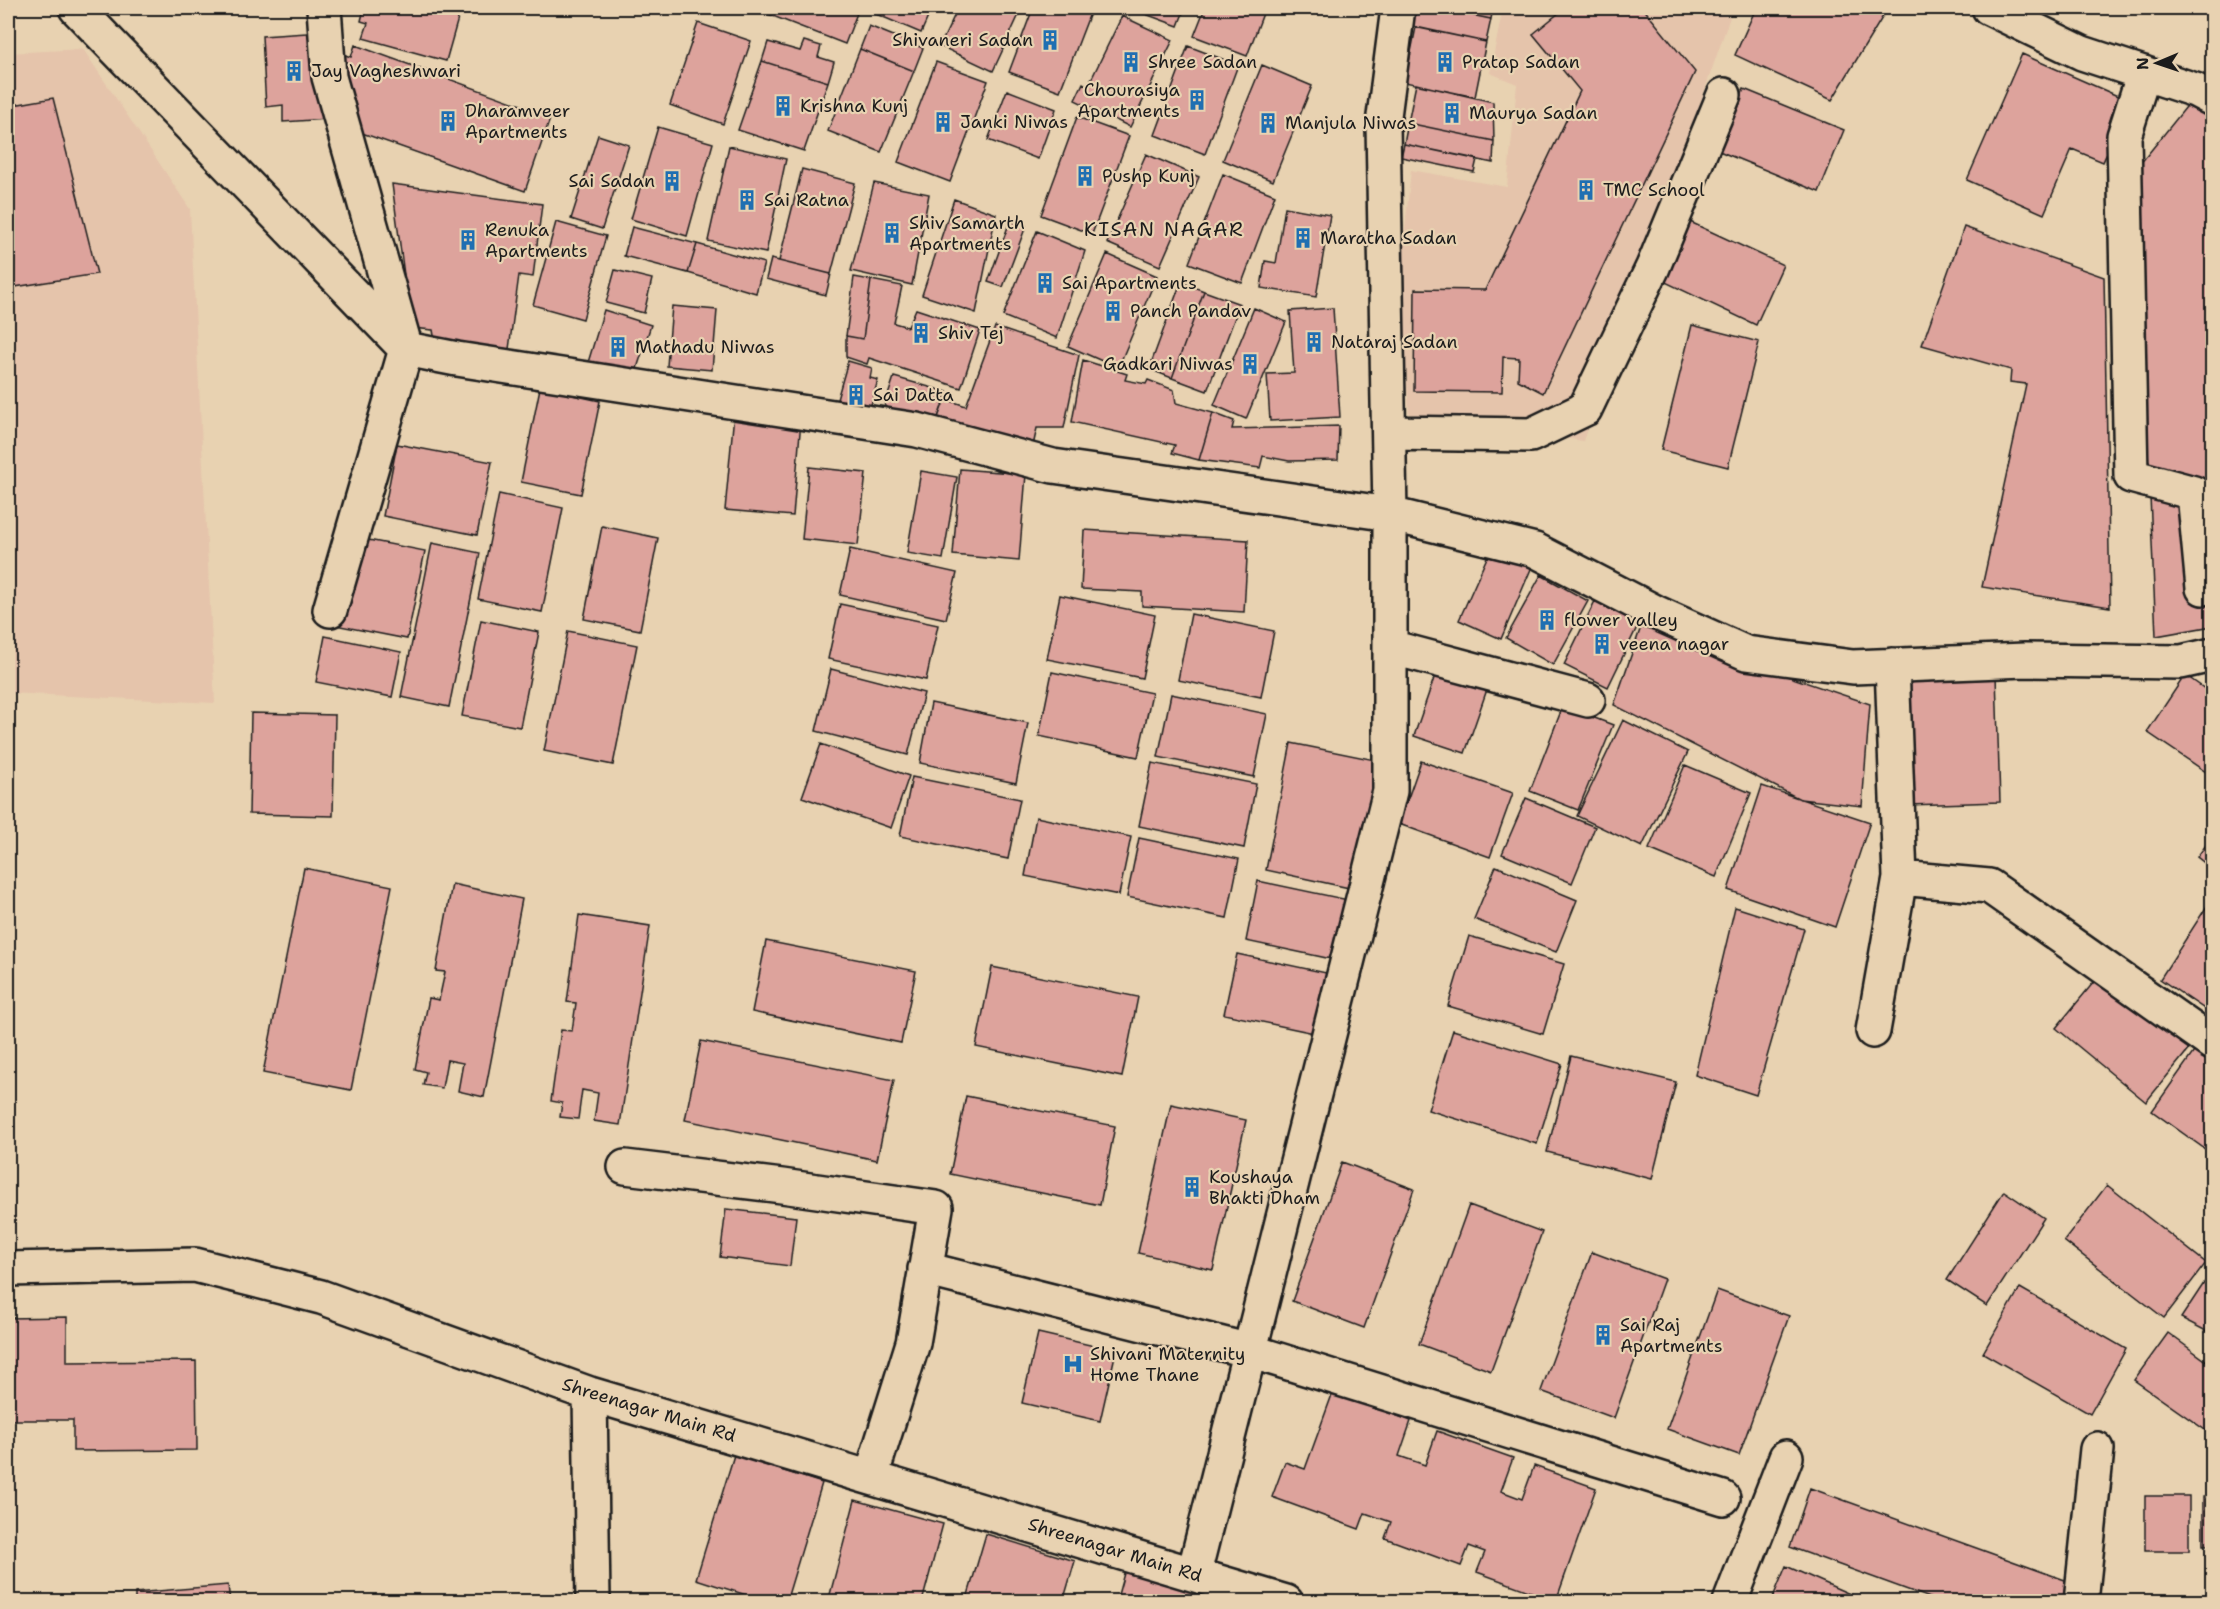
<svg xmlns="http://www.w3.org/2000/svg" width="2220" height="1609" viewBox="0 0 2220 1609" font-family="'Shantell Sans',sans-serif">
	<rect width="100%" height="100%" fill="#e8d2b1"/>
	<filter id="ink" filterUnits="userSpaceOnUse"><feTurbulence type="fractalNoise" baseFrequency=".0167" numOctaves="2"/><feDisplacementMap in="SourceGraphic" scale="12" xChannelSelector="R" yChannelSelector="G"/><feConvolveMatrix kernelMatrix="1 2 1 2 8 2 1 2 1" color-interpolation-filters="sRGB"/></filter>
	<g filter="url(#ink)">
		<path fill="#e5c4ab" d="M1503,8H1712L1730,17L1583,441L1409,414L1400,278L1411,170L1507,187L1517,84L1490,73Z
			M83,49L190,209L215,703L8,693V53Z"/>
		<path fill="#dda39c" stroke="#1c1c1c" stroke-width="1.5" d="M359,8H461L446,61L363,38L368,23L361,21L364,9Z
			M760,8H859L845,44L760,11Z
			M870,8H932L921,33L869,11Z
			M958,8H1022L993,71L940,46Z
			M1033,8H1092L1060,91L1009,72Z
			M1129,8H1185L1178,26Z
			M1205,8H1265L1247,56L1194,36Z
			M1413,8H1438L1491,19L1486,42L1409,26Z
			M1438,8H1493L1491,19Z
			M1565,8H1643L1695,72L1543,393L1518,380L1519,358L1503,357L1502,392L1414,391L1415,289L1485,290L1580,91L1533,34Z
			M1756,8H1888L1832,100L1735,55Z
			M1122,16L1173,40L1130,127L1075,100L1083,83L1088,86Z
			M698,23L751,41L723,124L670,105Z
			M869,26L923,48L914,71L860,49Z
			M1416,27L1486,42L1475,97L1405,82Z
			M322,32L327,119L283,122V105L266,107L262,36Z
			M804,41L821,46L818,57L834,62L828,82L762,61L768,42L800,51Z
			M355,45L551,116L525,191L345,127L337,52L351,57Z
			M1188,46L1238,65L1205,154L1155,135Z
			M860,49L914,71L881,152L828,131Z
			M2022,54L2129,101L2103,162L2072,149L2044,214L1967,180Z
			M762,61L828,82L804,151L738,130Z
			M936,62L988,81L950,182L898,162Z
			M1262,65L1312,86L1273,181L1223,160Z
			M1416,84L1493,102L1494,141L1408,123Z
			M1744,89L1844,130L1819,192L1719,151Z
			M1007,90L1056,109L1038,159L988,140Z
			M2194,97L2212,114V626L2156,636L2136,169Z
			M53,98L97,274L8,288V106Z
			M1077,117L1129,136L1092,234L1041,215Z
			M1408,123L1494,141L1493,163L1404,144Z
			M658,127L713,143L687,236L631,219Z
			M598,135L629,145L602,229L571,219Z
			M1404,144L1477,159L1474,172L1401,157Z
			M729,146L786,159L766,253L708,241Z
			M1146,154L1199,177L1160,266L1107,243Z
			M802,169L855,183L831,274L779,261Z
			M1223,174L1275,195L1242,283L1189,263Z
			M874,183L929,194L912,285L851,271Z
			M392,184L542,204L533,277L519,275L509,349L435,341L433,330L411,328Z
			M954,199L996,214L976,313L922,295Z
			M1285,207L1330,215L1316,297L1261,288L1265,261L1276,263Z
			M1010,221L1026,226L1003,287L988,282Z
			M1688,221L1783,265L1756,325L1661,280Z
			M556,222L606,236L583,319L533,305Z
			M632,227L697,244L688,273L624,256Z
			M1964,227L2104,277L2110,607L1982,587L2026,384L2010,382L2011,370L1922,345Z
			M1037,231L1085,251L1057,338L1003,316Z
			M697,244L764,263L756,293L688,273Z
			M1107,254L1157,276L1118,368L1068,346Z
			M771,259L831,274L826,295L766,279Z
			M615,270L652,279L644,313L606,303Z
			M854,277L871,280L863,339L846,336Z
			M871,280L902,286L894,323L908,327L916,309L980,330L961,388L869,358L867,364L846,357V336L863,339Z
			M1181,282L1204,291L1172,378L1149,369Z
			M1204,291L1240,304L1207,391L1172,378Z
			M672,306L717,310L712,370L667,366Z
			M1254,308L1286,322L1246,419L1214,405Z
			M1333,308L1340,417L1270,421L1267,374L1294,373L1290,311Z
			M604,310L651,325L632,384L586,369Z
			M1692,325L1759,342L1728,467L1661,450Z
			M995,327L1079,355L1064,428H1037L1033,446L936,423L945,399L966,406Z
			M1083,360L1127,374L1125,380L1146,384L1148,380L1174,390L1176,403L1213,413L1199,460L1172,453L1175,445L1072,422Z
			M848,361L872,368L870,378L878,380L867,419L834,410Z
			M894,377L947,392L936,423L883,411Z
			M540,388L600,401L581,494L521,482Z
			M1213,413L1234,421L1232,429L1339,426L1338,460L1289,461L1263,456L1260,468L1199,460Z
			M734,414L801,420L793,516L725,510Z
			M397,444L492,462L477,535L383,516Z
			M809,467L866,473L858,545L802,539Z
			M960,469L1026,474L1019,561L953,555Z
			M921,471L957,477L943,559L907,553Z
			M499,494L563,508L542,612L478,599Z
			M602,526L658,538L640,630L584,619Z
			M1084,530L1248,540L1244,612L1142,606V592L1081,589Z
			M353,537L425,551L407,639L335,625Z
			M432,543L480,553L449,707L401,697Z
			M1493,544L1534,562L1501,639L1459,620Z
			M850,549L957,573L946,619L840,595Z
			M1541,575L1588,601L1553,665L1506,638Z
			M1060,595L1155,615L1142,678L1047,659Z
			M1595,601L1639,623L1608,687L1564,665Z
			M840,604L938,625L926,680L828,659Z
			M1191,614L1274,631L1261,697L1178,680Z
			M481,620L539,632L520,727L462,716Z
			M1641,627L1870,704L1862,806L1800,799L1614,705Z
			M568,631L637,645L613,765L544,751Z
			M325,636L401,652L392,697L316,682Z
			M1441,658L1492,675L1465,753L1414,736Z
			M831,669L924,693L908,755L816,731Z
			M1052,672L1152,693L1138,757L1039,736Z
			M1996,675L2000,802L1909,805L1904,678Z
			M2185,675L2212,694V776L2147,732Z
			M1171,694L1267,714L1254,777L1158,757Z
			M931,703L1028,723L1016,783L920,763Z
			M1563,706L1613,725L1578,810L1530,791Z
			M251,713L335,715L333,816L249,814Z
			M1623,720L1688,752L1642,847L1577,816Z
			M1291,743L1380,761L1354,889L1266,870Z
			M821,744L909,776L891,828L802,797Z
			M1421,761L1513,793L1490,857L1399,824Z
			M1152,763L1256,784L1244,848L1139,826Z
			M1685,765L1751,793L1716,877L1649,849Z
			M912,777L1020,799L1008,859L900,836Z
			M1762,786L1870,822L1835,927L1728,890Z
			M1526,798L1595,827L1572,883L1502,854Z
			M1036,817L1131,837L1119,895L1025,876Z
			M2212,837V869L2197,857Z
			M1139,838L1239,859L1227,918L1127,897Z
			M1496,866L1577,900L1556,952L1474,919Z
			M304,868L392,886L351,1090L263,1073Z
			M1258,881L1353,901L1341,961L1246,941Z
			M452,884L522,899L484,1097L458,1091L463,1063L447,1060L442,1088L423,1085L426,1072L415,1069L429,998L439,1000L445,972L436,971Z
			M2207,906L2212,910V1014L2160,979Z
			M1735,907L1804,929L1756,1095L1695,1075Z
			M579,915L650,926L620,1125L594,1121L598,1093L582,1090L578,1119L560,1117L562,1103L551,1101L561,1030L572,1031L576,1003L567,1002Z
			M1469,936L1564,964L1543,1034L1448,1006Z
			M766,941L916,971L901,1043L752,1012Z
			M1237,954L1331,974L1319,1034L1224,1014Z
			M992,967L1138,997L1122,1077L976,1047Z
			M2103,971L2193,1044L2146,1102L2056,1028Z
			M1453,1030L1562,1064L1537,1144L1428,1110Z
			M701,1041L894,1080L877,1160L685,1120Z
			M2198,1046L2212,1057V1154L2152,1111Z
			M1571,1056L1676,1082L1652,1179L1547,1152Z
			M966,1096L1115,1126L1100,1205L950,1174Z
			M1171,1104L1246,1120L1213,1270L1138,1253Z
			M1342,1162L1414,1189L1364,1328L1292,1301Z
			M2107,1185L2206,1263L2164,1318L2064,1241Z
			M2004,1191L2044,1218L1987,1306L1947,1280Z
			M1469,1205L1542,1232L1491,1371L1419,1344Z
			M726,1209L796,1217L790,1266L720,1257Z
			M1592,1252L1664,1279L1614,1418L1541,1391Z
			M2212,1271V1334L2181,1318Z
			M2020,1288L2126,1349L2090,1414L1983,1353Z
			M1717,1290L1789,1316L1739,1455L1667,1429Z
			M67,1317V1362L196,1361L197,1450L73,1451V1420H8V1318Z
			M1038,1333L1116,1351L1100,1421L1022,1403Z
			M2168,1333L2212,1365V1431L2211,1434L2134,1380Z
			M1333,1392L1411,1421L1399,1456L1425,1465L1437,1431L1513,1458L1501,1491L1522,1499L1534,1466L1596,1488L1556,1601L1477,1572L1485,1552L1469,1546L1461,1566L1385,1538L1391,1522L1365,1513L1359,1529L1272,1497L1285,1462L1305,1469Z
			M734,1455L822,1483L786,1602H768L696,1579Z
			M1810,1488L2076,1584L2070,1602H1941L1790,1547Z
			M2145,1496H2189V1551H2145Z
			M2203,1497H2212V1545H2203Z
			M855,1500L943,1524L922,1602H828Z
			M986,1534L1075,1561L1063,1602H966Z
			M1126,1566L1214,1592L1211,1602H1116Z
			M1786,1566L1868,1602H1771Z
			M228,1585L230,1602H135V1593Z"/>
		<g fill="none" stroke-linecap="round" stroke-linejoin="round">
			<g stroke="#1c1c1c" stroke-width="38">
				<path id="minor" d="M76,8L406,349L457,359L917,430L1053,466L1390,514L1535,550L1655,612L1746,653L1853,667L2025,660L2181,662L2212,655
					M324,8L329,77L406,349L330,610
					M1989,8L2082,53L2195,90L2212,99
					M2144,73L2124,136L2131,476L2194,493L2203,588
					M1389,433L1531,435L1585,409L1653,267L1724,95
					M1390,647L1588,700
					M1900,878L1989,886L2212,1043
					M1873,1031L1900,878L1892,665
					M625,1167L782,1186L936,1208L913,1343L871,1477
					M8,1269L195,1265L321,1297L590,1394L1286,1602
					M925,1269L1250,1351L1723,1498
					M590,1394L593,1602
					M1194,1573L1390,791V514L1383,124L1398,8
					M1730,1602L1786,1457
					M2081,1602L2097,1449"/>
			</g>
			<use href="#minor" stroke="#e8d2b1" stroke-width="33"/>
		</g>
	</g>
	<defs>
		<g id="building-bare" transform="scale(1.62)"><path d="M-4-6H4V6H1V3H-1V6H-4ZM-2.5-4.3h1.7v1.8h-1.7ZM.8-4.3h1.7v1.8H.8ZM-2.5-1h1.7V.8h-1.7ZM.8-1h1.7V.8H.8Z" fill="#1f6fb2" stroke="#e8d2b1" stroke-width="2.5" paint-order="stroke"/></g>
		<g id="hospital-bare" transform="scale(1.62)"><path d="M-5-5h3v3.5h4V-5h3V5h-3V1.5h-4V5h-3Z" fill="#1f6fb2" stroke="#e8d2b1" stroke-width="2.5" paint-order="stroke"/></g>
	</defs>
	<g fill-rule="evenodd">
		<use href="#building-bare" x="1050" y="40"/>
		<use href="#building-bare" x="1131" y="62"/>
		<use href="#building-bare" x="1445" y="62"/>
		<use href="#building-bare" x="294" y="71"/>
		<use href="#building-bare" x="1197" y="100"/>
		<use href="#building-bare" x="783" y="106"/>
		<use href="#building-bare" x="1452" y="113"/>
		<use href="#building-bare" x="448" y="121"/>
		<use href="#building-bare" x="943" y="122"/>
		<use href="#building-bare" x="1268" y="123"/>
		<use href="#building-bare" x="1085" y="176"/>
		<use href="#building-bare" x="672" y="181"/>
		<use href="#building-bare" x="1586" y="190"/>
		<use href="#building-bare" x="747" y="200"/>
		<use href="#building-bare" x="892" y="233"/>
		<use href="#building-bare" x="1303" y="238"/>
		<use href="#building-bare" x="468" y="240"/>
		<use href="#building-bare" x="1045" y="283"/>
		<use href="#building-bare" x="1113" y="311"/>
		<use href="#building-bare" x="921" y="333"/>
		<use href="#building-bare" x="1314" y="342"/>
		<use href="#building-bare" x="618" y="347"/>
		<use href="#building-bare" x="1250" y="364"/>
		<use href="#building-bare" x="856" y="395"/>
		<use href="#building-bare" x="1547" y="620"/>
		<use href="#building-bare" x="1602" y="644"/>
		<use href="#building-bare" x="1192" y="1187"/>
		<use href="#building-bare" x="1603" y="1335"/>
		<use href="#hospital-bare" x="1073" y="1364"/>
	</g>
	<g text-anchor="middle" stroke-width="4.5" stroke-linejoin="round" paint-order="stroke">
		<g font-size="18" fill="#1c1c1c" stroke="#e8d2b1" text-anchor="start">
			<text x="1033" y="46" text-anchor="end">Shivaneri Sadan</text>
			<text x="1148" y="68">Shree Sadan</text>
			<text x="1462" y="68">Pratap Sadan</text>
			<text x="311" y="77">Jay Vagheshwari</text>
			<text x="1180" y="96" text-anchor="end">Chourasiya<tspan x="1180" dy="21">Apartments</tspan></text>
			<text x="800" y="112">Krishna Kunj</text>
			<text x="465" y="117">Dharamveer<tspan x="465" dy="21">Apartments</tspan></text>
			<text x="1469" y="119">Maurya Sadan</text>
			<text x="960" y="128">Janki Niwas</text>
			<text x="1285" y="129">Manjula Niwas</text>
			<text x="1102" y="182">Pushp Kunj</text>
			<text x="655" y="187" text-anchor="end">Sai Sadan</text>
			<text x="1603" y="196">TMC School</text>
			<text x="764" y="206">Sai Ratna</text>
			<text x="909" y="229">Shiv Samarth<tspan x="909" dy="21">Apartments</tspan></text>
			<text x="485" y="236">Renuka<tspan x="485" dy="21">Apartments</tspan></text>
			<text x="1320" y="244">Maratha Sadan</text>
			<text x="1062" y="289">Sai Apartments</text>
			<text x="1130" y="317">Panch Pandav</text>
			<text x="938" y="339">Shiv Tej</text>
			<text x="1331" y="348">Nataraj Sadan</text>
			<text x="635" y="353">Mathadu Niwas</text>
			<text x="1233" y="370" text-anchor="end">Gadkari Niwas</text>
			<text x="873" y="401">Sai Datta</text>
			<text x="1564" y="626">flower valley</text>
			<text x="1619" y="650">veena nagar</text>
			<text x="1209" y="1183">Koushaya<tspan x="1209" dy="21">Bhakti Dham</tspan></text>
			<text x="1620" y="1331">Sai Raj<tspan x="1620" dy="21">Apartments</tspan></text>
			<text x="1090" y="1360">Shivani Maternity<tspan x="1090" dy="21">Home Thane</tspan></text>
		</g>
		<g font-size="18" fill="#1c1c1c" stroke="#e8d2b1">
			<text transform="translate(649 1410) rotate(17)" y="6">Shreenagar Main Rd</text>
			<text transform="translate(1115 1550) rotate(17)" y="6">Shreenagar Main Rd</text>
		</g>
		<g font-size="20" letter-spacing="1.5" fill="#1c1c1c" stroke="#e8d2b1">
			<text x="1164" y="236">KISAN NAGAR</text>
		</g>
	</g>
	<rect width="2220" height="1609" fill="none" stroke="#e8d2b1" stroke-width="30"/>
	<rect x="15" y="15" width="2190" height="1579" fill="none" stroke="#1c1c1c" stroke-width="2" filter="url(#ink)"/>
	<g transform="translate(2157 63) rotate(268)" stroke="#e8d2b1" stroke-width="4.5" paint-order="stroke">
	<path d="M0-4.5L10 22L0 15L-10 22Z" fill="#1c1c1c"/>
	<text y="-9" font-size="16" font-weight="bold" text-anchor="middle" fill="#1c1c1c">N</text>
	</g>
</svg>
